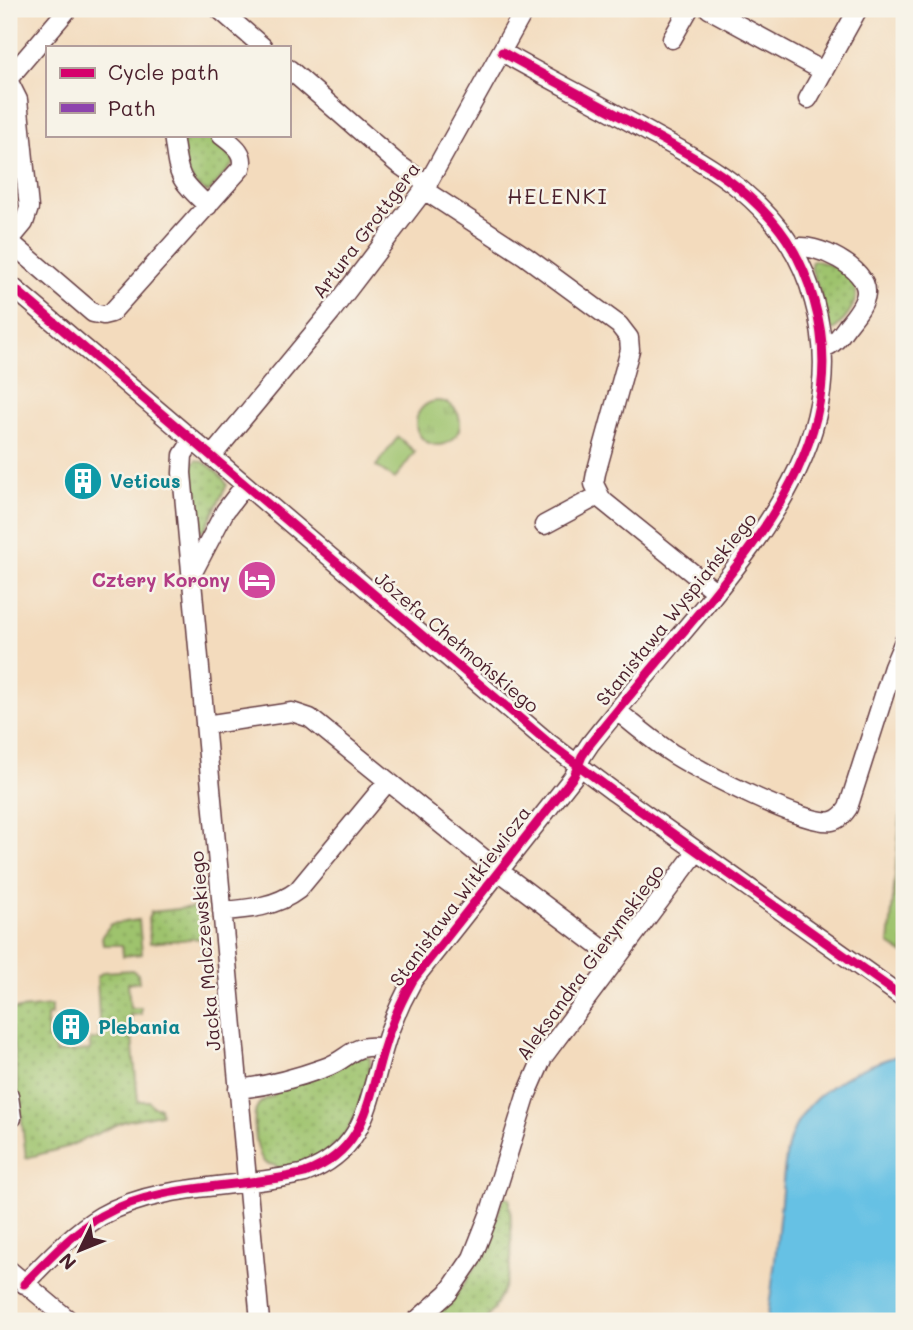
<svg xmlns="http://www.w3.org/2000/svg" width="913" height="1330" viewBox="0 0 913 1330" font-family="Mali,sans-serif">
	<defs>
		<pattern id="grass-dots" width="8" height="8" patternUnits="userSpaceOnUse" patternTransform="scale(1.75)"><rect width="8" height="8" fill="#9ec36d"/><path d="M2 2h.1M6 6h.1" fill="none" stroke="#839e5a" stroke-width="1.8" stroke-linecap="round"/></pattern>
		<pattern id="park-tufts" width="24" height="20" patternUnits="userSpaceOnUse" patternTransform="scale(1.75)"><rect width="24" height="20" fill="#9ec36d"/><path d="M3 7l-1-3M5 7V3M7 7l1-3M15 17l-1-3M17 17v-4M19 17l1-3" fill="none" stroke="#839e5a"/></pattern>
	</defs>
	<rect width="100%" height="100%" fill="#f7f3e8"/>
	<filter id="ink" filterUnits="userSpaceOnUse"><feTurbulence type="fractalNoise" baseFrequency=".0143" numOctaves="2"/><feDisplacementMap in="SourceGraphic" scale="14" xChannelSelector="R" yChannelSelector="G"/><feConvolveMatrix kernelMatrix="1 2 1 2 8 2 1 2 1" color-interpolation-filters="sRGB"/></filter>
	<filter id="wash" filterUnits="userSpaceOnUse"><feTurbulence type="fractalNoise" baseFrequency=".00686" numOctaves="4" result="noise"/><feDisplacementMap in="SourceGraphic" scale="28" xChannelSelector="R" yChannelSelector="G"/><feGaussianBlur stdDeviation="1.57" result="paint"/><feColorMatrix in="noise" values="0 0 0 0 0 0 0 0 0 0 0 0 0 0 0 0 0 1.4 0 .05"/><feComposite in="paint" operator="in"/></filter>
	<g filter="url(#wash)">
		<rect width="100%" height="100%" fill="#f3dbbd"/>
		<path fill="url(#grass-dots)" stroke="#74714c" stroke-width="2" d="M180,135H210L230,152L234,163L209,192C184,187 184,155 180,135Z
			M814,260C861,272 870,295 834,330L829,326L823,302L811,268V263Z
			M197,460C208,462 222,475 227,485L205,529L201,531L197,527L192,470L193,464Z
			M205,906L209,948L203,950L201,938L150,943L148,919L151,912Z
			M139,920L142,954L123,956L122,945H103L102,936L111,924Z
			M132,970L138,974L139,982L128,983L130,1008H141V1014L130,1015L138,1101H149L153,1107H160L161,1114L125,1121L67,1147L26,1158L9,1010L51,1006V1015L47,1016L48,1039H54L55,1053L90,1050V1040L100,1039L97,977L103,972Z
			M363,1055L370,1058C372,1068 367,1080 364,1090C352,1138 326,1162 278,1170L277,1166L265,1163C256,1153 250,1114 259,1104C263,1099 268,1098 274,1096L273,1091Z
			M504,1197L509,1198L510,1202C512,1253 517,1279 485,1321H429C474,1284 484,1250 504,1197Z"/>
		<path fill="url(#park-tufts)" stroke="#74714c" stroke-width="2" d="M416 423a22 22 0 1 1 44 0a22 22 0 1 1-44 0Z"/>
		<path fill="#9ec36d" stroke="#74714c" stroke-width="2" d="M398,437L415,452L395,479L376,466Z
			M904,776V954L889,944Z"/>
		<path fill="#66c1e4" stroke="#587088" stroke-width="2" d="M904,1054V1321H767C772,1288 776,1254 779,1220C782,1196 783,1170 788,1146C801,1093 857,1067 904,1054Z"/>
	</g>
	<g filter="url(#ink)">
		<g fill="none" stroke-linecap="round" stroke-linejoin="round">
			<g stroke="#633b41" stroke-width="21">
				<path id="minor" d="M219,9L263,47
					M709,9L823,71
					M672,39L689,9
					M289,69L398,164L428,185
					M9,78L68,9
					M9,82L18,100L29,208L24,223L9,241
					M808,99L858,9
					M173,135C179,176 176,177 208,206
					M424,190L525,256L619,325L629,338L630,350L596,473L594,484L602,500L716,592
					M9,241L93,313L103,315L111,313L241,168C246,152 232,144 221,135
					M794,248C815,242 868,268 866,293C865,305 854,317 847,326C840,336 834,345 823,348
					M9,284L550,744L614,792L904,998
					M192,441L183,455L182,473L260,1321
					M211,457L331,312L424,190L525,9
					M544,525L598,496
					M191,576L225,511L245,485
					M617,711C636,726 653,741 673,754C699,770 806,827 832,821C840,819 844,814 848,808L893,667L904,641
					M205,725L292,712L310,718L499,871L616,959
					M222,911C249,909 276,907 298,890L388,781
					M238,1089C267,1086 296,1078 324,1068C351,1059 351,1042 384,1048
					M9,1096L12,1118
					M9,1270L70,1321
					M24,1284C48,1260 72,1233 101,1216C161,1182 239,1189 305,1173C365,1150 367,1105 383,1051C390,1026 400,1003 413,980L574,776L582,756L590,744C625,700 662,657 698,614C772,524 850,425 814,301C801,253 778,221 740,189C713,167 681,150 650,133C601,105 551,80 502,52
					M416,1321L448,1293L472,1258L489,1215L526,1096L543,1057L697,851"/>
			</g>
			<use href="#minor" stroke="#fff" stroke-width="18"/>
			<path stroke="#8e44ad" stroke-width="7" stroke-dasharray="14 7" stroke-linecap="butt" d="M9,1096L12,1118"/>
			<g stroke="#f7f3e8" stroke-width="13">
				<path id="cycleway" d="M9,284L550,744L614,792L904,998
					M24,1284C48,1260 72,1233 101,1216C161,1182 239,1189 305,1173C365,1150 367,1105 383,1051C390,1026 400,1003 413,980L574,776L582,756L590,744C625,700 662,657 698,614C772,524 850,425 814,301C801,253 778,221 740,189C713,167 681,150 650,133C601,105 551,80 502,52"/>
			</g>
			<use href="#cycleway" stroke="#d6006c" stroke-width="9"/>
		</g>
	</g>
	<defs>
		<g id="building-disc" transform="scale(2.0125)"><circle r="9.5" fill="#0f9aa8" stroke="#f7f3e8"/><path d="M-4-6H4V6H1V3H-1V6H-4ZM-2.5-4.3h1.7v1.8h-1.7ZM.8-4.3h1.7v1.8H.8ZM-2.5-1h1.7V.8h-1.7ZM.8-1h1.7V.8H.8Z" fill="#fff"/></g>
		<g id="hotel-disc" transform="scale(2.0125)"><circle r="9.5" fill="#d1479c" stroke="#f7f3e8"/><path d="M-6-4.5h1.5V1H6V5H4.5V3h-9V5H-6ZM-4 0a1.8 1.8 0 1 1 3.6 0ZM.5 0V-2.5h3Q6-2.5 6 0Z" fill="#fff"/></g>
	</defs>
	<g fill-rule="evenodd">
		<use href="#building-disc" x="83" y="481"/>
		<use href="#hotel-disc" x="257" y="580"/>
		<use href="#building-disc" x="71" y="1027"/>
	</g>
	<g text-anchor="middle" stroke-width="5" stroke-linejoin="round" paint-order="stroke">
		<g font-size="19" fill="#4a1f2b" stroke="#f7f3e8">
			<text transform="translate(366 230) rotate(-53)" y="7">Artura Grottgera</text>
			<text transform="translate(676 609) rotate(-51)" y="7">Stanisława Wyspiańskiego</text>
			<text transform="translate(457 642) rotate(40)" y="7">Józefa Chełmońskiego</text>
			<text transform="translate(460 896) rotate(-53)" y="7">Stanisława Witkiewicza</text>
			<text transform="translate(205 951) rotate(-95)" y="7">Jacka Malczewskiego</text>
			<text transform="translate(590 962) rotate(-54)" y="7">Aleksandra Gierymskiego</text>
		</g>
		<g font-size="19" font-weight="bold" fill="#0d838f" stroke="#f7f3e8" text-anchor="start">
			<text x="110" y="488">Veticus</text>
			<text x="98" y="1034">Plebania</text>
		</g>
		<g font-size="19" font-weight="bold" fill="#b23c85" stroke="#f7f3e8" text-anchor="end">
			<text x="230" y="587">Cztery Korony</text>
		</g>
		<g font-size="21" letter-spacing="2" fill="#4a1f2b" stroke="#f7f3e8">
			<text x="558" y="204">HELENKI</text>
		</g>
	</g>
	<rect width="913" height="1330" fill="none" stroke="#f7f3e8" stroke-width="35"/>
	<rect x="46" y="46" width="245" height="91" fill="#f7f3e8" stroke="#b29e9c" stroke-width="2"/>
	<rect x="60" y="68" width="35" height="10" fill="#d6006c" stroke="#b29e9c" stroke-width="2"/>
	<text x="108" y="80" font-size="21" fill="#4a1f2b">Cycle path</text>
	<rect x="60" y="103" width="35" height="10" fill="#8e44ad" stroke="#b29e9c" stroke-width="2"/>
	<text x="108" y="116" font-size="21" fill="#4a1f2b">Path</text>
	<g transform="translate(80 1250) rotate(227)" stroke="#f7f3e8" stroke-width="5" paint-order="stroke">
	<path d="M0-5L12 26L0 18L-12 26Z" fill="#4a1f2b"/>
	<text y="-10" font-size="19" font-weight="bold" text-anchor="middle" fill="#4a1f2b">N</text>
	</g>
</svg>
